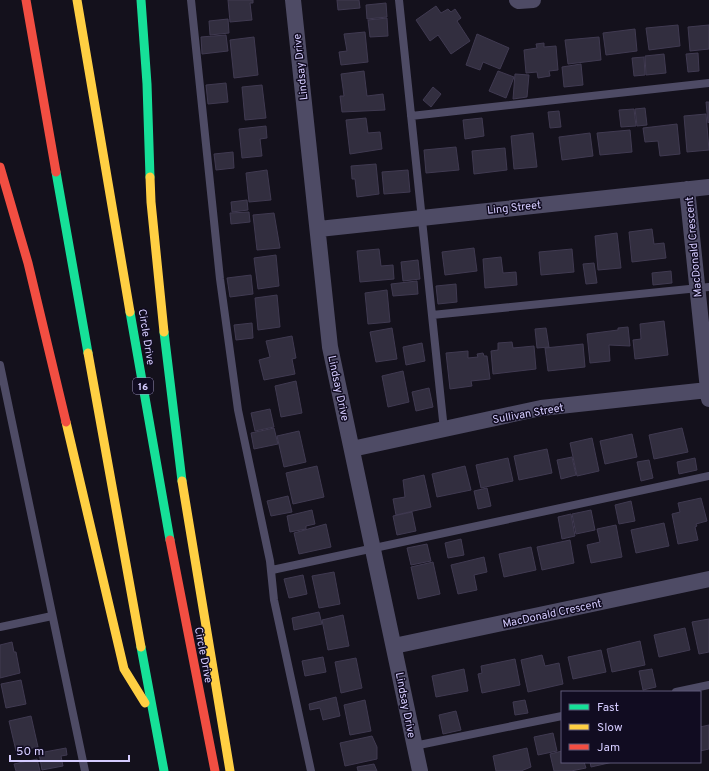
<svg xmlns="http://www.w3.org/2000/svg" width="709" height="771" viewBox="0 0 709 771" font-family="Overpass,sans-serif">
	<rect width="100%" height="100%" fill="#14111c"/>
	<path fill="#322e3f" stroke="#403a51" d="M228,0H253V3H250L252,20L230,22Z
		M337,0H359L360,8L338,10Z
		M386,3L387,17L367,19L366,5Z
		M436,6L441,13L448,9L451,12L455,9L461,18L457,21L470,41L451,54L438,35L430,41L416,20Z
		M387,18L388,36L370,37L368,20Z
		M228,19L229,33L210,35L209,21Z
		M678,25L680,46L649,50L646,28Z
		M709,25V49L690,51L688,27Z
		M635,29L637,51L606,55L603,33Z
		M365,32L368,62L341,65L339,52L347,51L344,34Z
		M477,34L509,48L500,69L483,62L480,70L466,65Z
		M226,35L228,51L202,54L201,37Z
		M254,37L258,75L234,78L230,40Z
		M599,37L601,60L568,64L565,40Z
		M544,43V47L556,46L558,70L549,71L550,76L538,78L537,72L526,73L524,50L537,48L536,44Z
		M698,53L699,71L688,72L686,54Z
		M664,54L666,73L646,75L645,56Z
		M644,57L645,75L634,76L632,58Z
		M581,64L583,85L564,87L562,67Z
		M364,71L367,96L383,94L385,110L342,112L340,96H344L341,74Z
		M498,71L514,77L506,98L489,91Z
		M515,74L529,75L527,97L513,99Z
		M226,83L228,102L208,104L206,85Z
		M262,85L266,118L245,120L242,87Z
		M433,87L441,94L431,107L423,100Z
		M706,102H709V122L708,123Z
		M645,108L647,125L637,126L635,109Z
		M634,109L636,126L621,127L619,110Z
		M559,111L561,127L550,128L548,112Z
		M706,114L709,150L687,152L684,116Z
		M366,118L368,133L380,132L382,149L350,154L346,120Z
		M482,118L484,136L465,139L463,120Z
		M677,124L680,154L660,156L658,141L645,142L643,128Z
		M266,126L267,138L260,139L262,156L242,158L239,129Z
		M630,130L632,152L600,155L597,133Z
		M533,133L537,167L514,169L511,136Z
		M590,133L593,156L562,160L559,137Z
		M456,147L459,170L426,173L424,150Z
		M505,148L507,170L474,174L472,151Z
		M233,152L234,168L216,170L214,154Z
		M376,164L379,194L357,197L355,179H352L351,166Z
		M267,170L271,200L249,202L246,173Z
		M408,170L410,192L384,194L382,172Z
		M247,200L248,210L232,212L231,202Z
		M249,212L250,222L231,224L230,213Z
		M274,213L280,248L257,250L253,215Z
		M652,229L654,244L664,243L666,258L632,262L629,232Z
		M617,233L621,268L598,270L595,236Z
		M474,248L477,271L445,275L442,252Z
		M379,249L381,266L393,265L394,279L360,282L357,251Z
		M572,249L574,272L541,275L539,252Z
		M276,255L279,286L258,289L254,258Z
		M501,257L503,273L516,272L517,285L485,288L483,259Z
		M418,260L420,279L403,281L401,262Z
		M594,263L597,283L586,284L583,264Z
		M671,271L672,283L653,285L652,273Z
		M251,275L253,294L230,297L227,278Z
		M417,281L418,294L393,296L391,284Z
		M456,284L457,302L438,304L436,286Z
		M387,290L390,322L368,324L365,293Z
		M277,295L280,327L258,330L255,298Z
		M664,321L668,355L635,359L633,340L641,339L640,324Z
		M252,323L253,338L236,340L234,325Z
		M628,327L630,346L609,345L610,361L590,363L587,334L618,330V328Z
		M392,328L397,359L376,362L370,332Z
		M546,328L549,347L537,348L535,329Z
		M292,336L296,358L292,359L295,374L264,380L259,360L270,357L266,341Z
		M512,342L513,348L534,346L536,369L493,374L491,351L498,350V343Z
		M422,343L425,361L406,365L403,347Z
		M583,344L585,367L548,371L545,348Z
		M468,351V358L478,357L477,354L483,353L484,356H487L490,379L471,381L472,386L450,389L446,353Z
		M403,371L409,402L388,407L382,376Z
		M296,381L302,413L281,417L275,386Z
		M429,388L433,407L416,411L412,392Z
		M270,409L274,427L255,431L251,413Z
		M274,428L278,444L254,449L251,433Z
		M682,428L688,452L654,459L649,435Z
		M299,431L306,462L284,467L277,436Z
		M632,434L637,457L605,464L600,441Z
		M592,438L599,471L577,476L570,443Z
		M547,449L552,473L519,480L514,456Z
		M572,457L576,475L561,479L557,460Z
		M508,458L513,481L481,488L476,465Z
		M695,458L697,470L679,474L677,462Z
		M649,460L653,478L641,481L637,462Z
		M317,466L324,497L293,504L286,473Z
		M465,466L471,490L437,497L432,474Z
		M424,475L431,507L396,515L393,499L405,497L403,480Z
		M487,488L491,506L478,509L474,491Z
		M288,496L292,512L271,516L267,501Z
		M701,498L707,521L696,524L697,526L695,527L698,540L678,544L672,514L680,512L678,503Z
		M631,501L635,521L619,524L615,505Z
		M312,510L315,524L306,526V529L290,532L287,516Z
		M591,510L595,530L576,534L572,514Z
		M412,512L416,531L397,535L393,516Z
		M571,514L575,536L562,539L558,517Z
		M664,523L669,546L636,553L631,530Z
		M326,524L331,547L299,554L294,533Z
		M616,525L622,557L591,563L587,545L600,542L597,529Z
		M461,539L464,555L448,558L445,543Z
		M570,540L574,563L542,570L537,547Z
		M427,544L431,561L411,565L407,548Z
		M531,547L536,570L504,577L499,554Z
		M484,557L487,572L474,575L477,590L458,594L451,565Z
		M433,562L440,594L418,599L411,567Z
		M334,572L340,604L319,608L312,576Z
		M303,575L307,594L289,598L284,579Z
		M319,612L322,624L294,630L292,618Z
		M343,615L349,646L328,650L322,620Z
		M709,619V652L699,654L692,622Z
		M685,628L690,650L659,657L654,635Z
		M640,641L645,665L612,672L607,649Z
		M12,642L14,652H16L20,673L0,678V645Z
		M601,650L606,672L573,679L568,657Z
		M542,655L545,666L559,663L563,684L528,692L521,660Z
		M323,657L326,672L305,676L302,661Z
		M356,658L362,688L341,693L335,662Z
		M515,659L520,685L482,693L478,674L482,673L481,666Z
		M464,669L468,691L436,697L432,676Z
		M652,669L656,687L643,690L639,671Z
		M21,680L26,704L6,708L1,684Z
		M336,697L340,716L323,720L320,708L310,710L309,704Z
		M365,700L371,731L350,735L344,705Z
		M525,700L528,713L515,715L513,702Z
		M456,711L461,730L443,734L439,715Z
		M31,716L38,747L16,751L9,721Z
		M709,725V749L700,751V727Z
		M553,733L557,751L538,755L534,737Z
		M372,736L377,747V759L345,766L340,743Z
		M66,748L67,755L61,756L63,766L42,770L39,753Z
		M527,748L531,767L521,771H496L493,756Z
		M562,751V762H584L586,768L571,771H554L550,754Z
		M37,759L40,771H16L14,764Z
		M590,762H613L591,767Z
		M374,764L377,771H358L357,767Z"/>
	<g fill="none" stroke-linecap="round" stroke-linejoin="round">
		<path stroke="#4e4b65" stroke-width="8" d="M191,0L220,279L238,410L270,561L274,600L311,771
			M399,0L444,430
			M411,116L709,83
			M432,315L709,287
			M0,365L85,771
			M272,570L709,476
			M0,627L52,616
			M676,692L709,685
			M414,746L562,716"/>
		<path stroke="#4e4b65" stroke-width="16" d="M293,0L330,347L420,771
			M517,0L519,1L533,0
			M687,189L709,399
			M319,229L709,187
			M352,449L541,408L708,390
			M394,646L709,579"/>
		<path stroke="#16e098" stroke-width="9" d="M141,0L147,84L150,177
			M56,172L88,353
			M130,312L170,540
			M164,332L182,481
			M141,647L164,771"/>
		<path stroke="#ffcf43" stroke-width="9" d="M77,0L130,312
			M150,177L151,202L164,332
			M88,353L141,647
			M66,422L124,669L145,703
			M182,481L230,771"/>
		<path stroke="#f24e42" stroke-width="9" d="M26,0L56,172
			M0,167L28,263L66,422
			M170,540L215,771"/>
	</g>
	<g text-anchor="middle" stroke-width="3" stroke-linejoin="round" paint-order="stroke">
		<rect fill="#110c21" stroke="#9a92bc" stroke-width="1" x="133" y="378" width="20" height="16" rx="3"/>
		<g font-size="10" font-weight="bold" fill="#d5ccff">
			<text x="143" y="390">16</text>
		</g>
		<g font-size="11" fill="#d5ccff" stroke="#110c21">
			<text transform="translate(300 67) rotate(-96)" y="4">Lindsay Drive</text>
			<text transform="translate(514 207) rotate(-6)" y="4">Ling Street</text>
			<text transform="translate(693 247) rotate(-95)" y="4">MacDonald Crescent</text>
			<text transform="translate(147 337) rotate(81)" y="4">Circle Drive</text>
			<text transform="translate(339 388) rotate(78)" y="4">Lindsay Drive</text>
			<text transform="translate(528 413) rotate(-10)" y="4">Sullivan Street</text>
			<text transform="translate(552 613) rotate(-12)" y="4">MacDonald Crescent</text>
			<text transform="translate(204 655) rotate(79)" y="4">Circle Drive</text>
			<text transform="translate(406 705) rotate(79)" y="4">Lindsay Drive</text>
		</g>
	</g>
	<rect x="561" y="691" width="140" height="72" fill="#110c21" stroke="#5f597a"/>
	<rect x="569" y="704" width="20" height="6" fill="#16e098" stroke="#5f597a"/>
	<text x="597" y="711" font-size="12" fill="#d5ccff">Fast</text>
	<rect x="569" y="724" width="20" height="6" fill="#ffcf43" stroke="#5f597a"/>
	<text x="597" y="731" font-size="12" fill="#d5ccff">Slow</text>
	<rect x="569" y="744" width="20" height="6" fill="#f24e42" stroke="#5f597a"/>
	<text x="597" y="751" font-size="12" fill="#d5ccff">Jam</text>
	<path d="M10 755v6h119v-6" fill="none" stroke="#d5ccff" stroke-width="2"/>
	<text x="16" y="755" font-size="12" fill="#d5ccff" stroke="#110c21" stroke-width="3" paint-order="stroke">50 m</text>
</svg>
